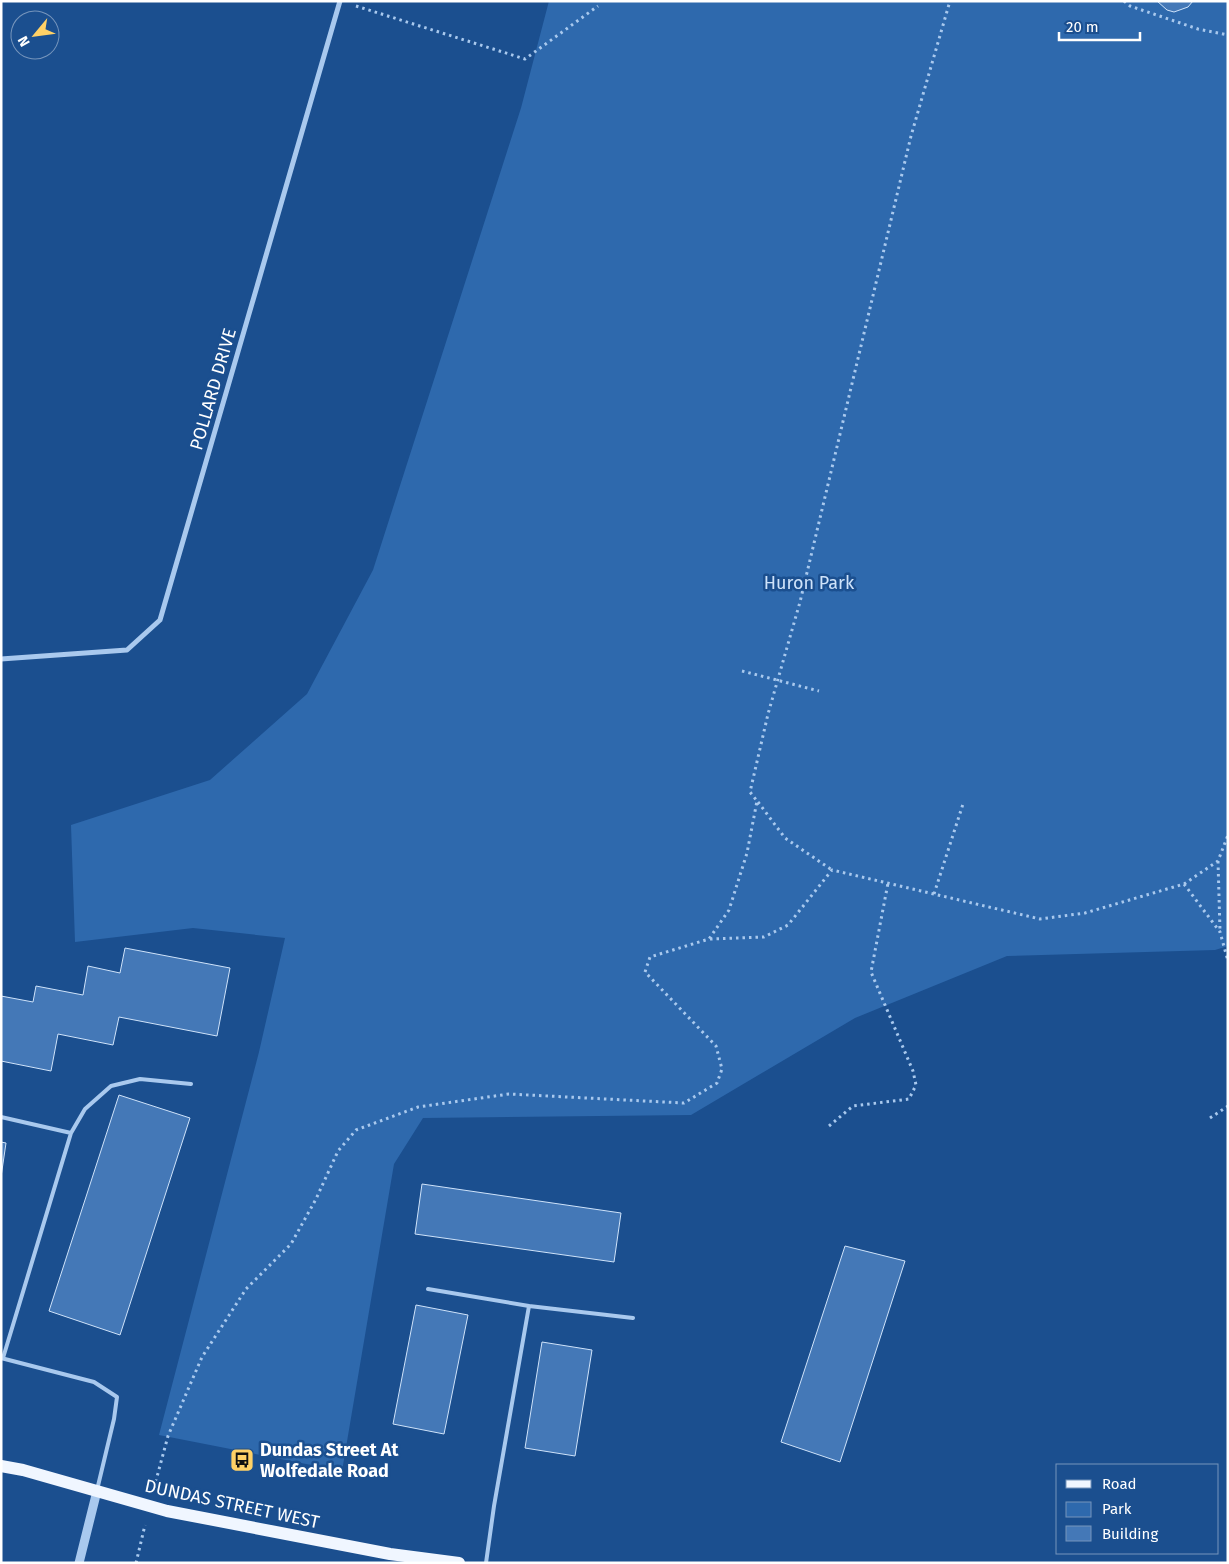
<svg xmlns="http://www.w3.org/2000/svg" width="1229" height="1564" viewBox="0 0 1229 1564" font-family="'Fira Sans',sans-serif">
	<rect width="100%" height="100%" fill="#1b4f8f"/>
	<path fill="#2e69ad" d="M549,1H1228V946L1215,950L1007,956L855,1018L691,1115L423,1118L394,1164L342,1471L159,1435L259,1052L285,938L193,928L75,942L71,825L210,780L307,694L373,570L521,108Z"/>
	<path fill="#4478b7" stroke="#cfe3fa" d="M1157,1H1193L1188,7L1174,12L1167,10Z
		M125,948L230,968L217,1036L119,1017L113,1045L58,1034L51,1071L1,1061V996L33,1002L36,986L83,995L88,966L120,973Z
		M119,1095L190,1118L120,1335L49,1311Z
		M1,1142L6,1143L1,1177Z
		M422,1184L621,1213L614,1262L415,1234Z
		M845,1246L905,1261L840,1462L781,1442Z
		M416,1305L468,1315L444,1434L393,1424Z
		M542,1342L592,1350L575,1456L525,1448Z"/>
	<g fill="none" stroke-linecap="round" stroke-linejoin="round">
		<path stroke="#a9c9ee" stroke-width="3" stroke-dasharray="2.5 4" stroke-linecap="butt" d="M1124,1L1130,6L1198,29L1228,35
			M356,6L525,59L598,6
			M742,671L819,691
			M758,802L785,838L832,870
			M1218,861L1220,931
			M1184,884L1220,932L1228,961
			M934,894L963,804
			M710,939L764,937L788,925L832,870L1040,919L1085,913L1184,884L1218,861L1228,835
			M1210,1118L1228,1106
			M829,1126L853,1106L909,1099L916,1085L913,1071L871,972L888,883
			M154,1488L168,1436L202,1357L246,1289L291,1244L316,1199L338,1151L356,1130L418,1107L509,1094L684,1103L717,1083L722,1069L716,1046L645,972L650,957L709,939L729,910L747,853L757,801L750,792L768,714L800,602L911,136L950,1
			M136,1563L145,1525"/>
		<path stroke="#a9c9ee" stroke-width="4" d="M1,1117L71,1133
			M428,1289L529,1306L633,1318
			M1,1358L94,1382L117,1397L114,1419L97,1490
			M3,1358L71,1133L85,1109L111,1086L140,1079L191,1084
			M486,1563L494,1506L529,1306"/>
		<path stroke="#a9c9ee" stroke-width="5" d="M1,659L127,650L160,620L340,1"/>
		<path stroke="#a9c9ee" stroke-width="9" d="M79,1563L97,1491"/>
		<path stroke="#f0f6ff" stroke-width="12" d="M1,1466L23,1470L167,1511L390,1554L459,1563"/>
	</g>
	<defs>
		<g id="bus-square" transform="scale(1.25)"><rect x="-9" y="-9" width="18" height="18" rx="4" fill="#ffd166" stroke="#1b4f8f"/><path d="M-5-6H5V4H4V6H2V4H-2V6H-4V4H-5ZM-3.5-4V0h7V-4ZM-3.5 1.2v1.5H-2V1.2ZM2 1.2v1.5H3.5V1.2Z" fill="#111"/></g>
	</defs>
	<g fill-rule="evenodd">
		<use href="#bus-square" x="242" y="1460"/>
	</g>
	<g text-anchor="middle" stroke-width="5" stroke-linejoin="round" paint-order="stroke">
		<g font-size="18" fill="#fff" stroke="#1b4f8f">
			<text transform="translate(213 389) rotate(-74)" y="6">POLLARD DRIVE</text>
			<text transform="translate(232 1504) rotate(12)" y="6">DUNDAS STREET WEST</text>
		</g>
		<g font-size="18" fill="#cfe3fa" stroke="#1b4f8f">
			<text x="809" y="589">Huron Park</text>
		</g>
		<g font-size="18" font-weight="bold" fill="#fff" stroke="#1b4f8f" text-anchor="start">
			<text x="260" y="1456">Dundas Street At<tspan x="260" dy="21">Wolfedale Road</tspan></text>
		</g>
	</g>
	<rect width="1229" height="1564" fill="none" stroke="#ffffff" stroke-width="5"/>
	<rect x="1056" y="1464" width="162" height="90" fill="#1b4f8f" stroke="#7695bc"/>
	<rect x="1066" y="1480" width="25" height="8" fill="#f0f6ff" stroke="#7695bc"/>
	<text x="1102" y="1489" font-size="15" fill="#ffffff">Road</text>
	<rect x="1066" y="1502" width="25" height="15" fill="#2e69ad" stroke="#7695bc"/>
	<text x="1102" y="1514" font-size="15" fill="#ffffff">Park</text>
	<rect x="1066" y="1526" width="25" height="15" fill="#4478b7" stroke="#7695bc"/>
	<text x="1102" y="1539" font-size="15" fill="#ffffff">Building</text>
	<g transform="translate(35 35) rotate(241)"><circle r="24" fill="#1b4f8f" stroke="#7695bc"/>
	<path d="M0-4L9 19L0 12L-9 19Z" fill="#ffd166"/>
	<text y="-8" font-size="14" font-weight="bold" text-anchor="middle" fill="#ffffff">N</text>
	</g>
	<path d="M1059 32v8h81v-8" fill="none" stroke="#ffffff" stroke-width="2.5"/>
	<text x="1066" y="32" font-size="15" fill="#ffffff" stroke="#1b4f8f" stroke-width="4" paint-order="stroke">20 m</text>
</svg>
